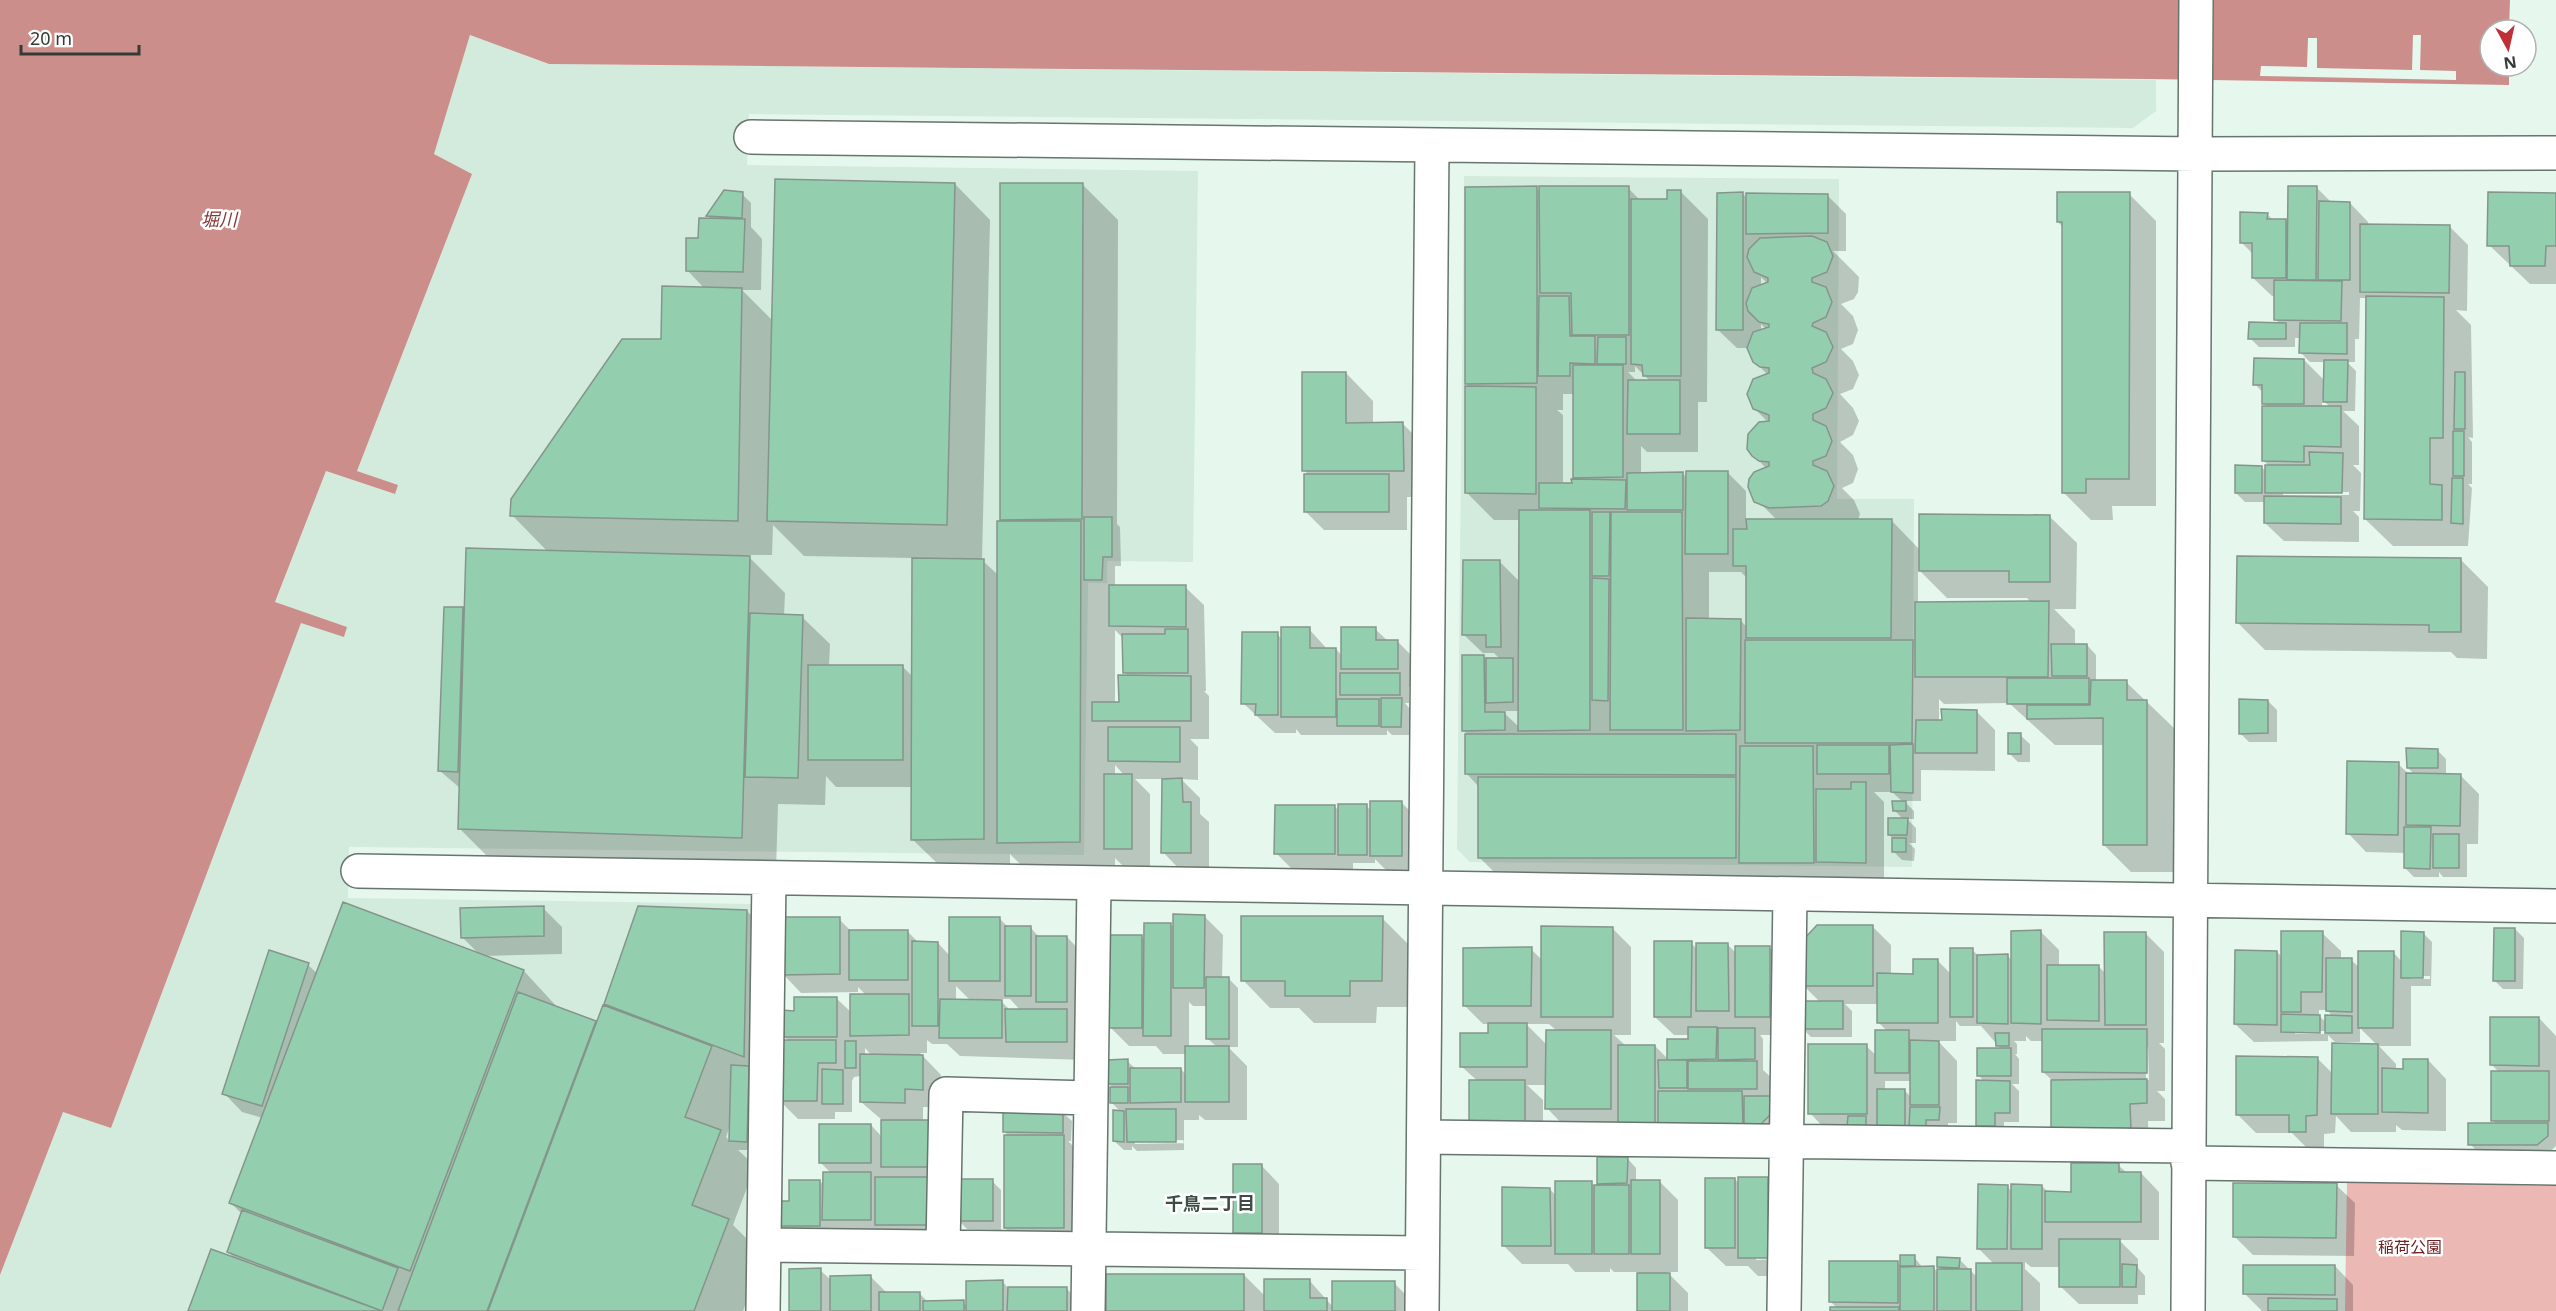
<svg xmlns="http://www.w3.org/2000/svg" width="2556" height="1311" viewBox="0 0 2556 1311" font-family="'Noto Sans','Noto Sans JP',sans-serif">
	<rect width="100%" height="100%" fill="#e6f8ee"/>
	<path fill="#d2ebdd" d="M470,35L549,64L2156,80V111L2133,128L749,114L747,165L1198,171L1193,562L1107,561V583H1088L1084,855L349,847L348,898L756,904L752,1311H0V1275L63,1111L111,1128L301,622L344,636L347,627L275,603L326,471L395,494L397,485L357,471L472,174L434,154Z
		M1464,176L1839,179L1837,499H1914L1912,867L1470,862L1457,849Z"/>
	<path fill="#ecb8b4" d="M2347,1181L2556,1186V1311H2345Z"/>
	<path fill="#cc8e8a" d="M0,0H2510L2509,30H2490V66H2509V85L2148,79L549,64L470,35L434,154L472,174L357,471L398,485L395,494L326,471L275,602L347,627L344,637L301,623L111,1128L63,1112L0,1275Z"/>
	<path fill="#e6f8ee" d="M2413,35H2421L2420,70L2456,71V80L2260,76L2261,66L2307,67L2308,38H2317V68L2412,70Z"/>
	<path fill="#0003" fill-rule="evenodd" d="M955,184L990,220L982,560L998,575L1001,522V184H1082L1118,220L1117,524L1120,527L1121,566H1115V587H1185L1204,605L1206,691H1204L1209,696V739H1190L1198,747V780L1181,779L1200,798V814L1209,822V871H1181L1163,852V779H1135L1150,794V867H1124L1115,858V877H1033L1010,854V866H940L912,839L913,787H836L826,776L825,805L778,804L776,872L495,864L460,829L461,789L440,771L463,609L466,612L548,552L512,515L705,289L687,270L711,220L708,216L742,194L751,203V227L762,239L761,290H742L773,321ZM773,525L804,556L913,558V677L902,666H829L830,644L802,617L784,616L785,593L747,555H772ZM1115,630L1124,639V672L1129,677L1120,704H1115ZM1115,765L1125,776H1115Z
		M1536,188L1541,193L1628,188L1641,201H1668L1680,191L1708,219L1707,402H1698V452H1647L1641,446V474H1683L1687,478L1727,472L1746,491V520H1777L1751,494V479L1766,468L1753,455L1768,422L1754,408L1768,375L1754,361L1748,348H1737L1718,330L1743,194L1748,199L1827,195L1846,214V251H1833L1859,277L1858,292L1854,299L1841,304L1853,316L1858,330L1853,344L1841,349L1853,361L1859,375L1853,389L1840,394L1853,408L1859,421L1853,435L1840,442L1853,455L1858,469L1853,483L1842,488L1854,500L1860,514L1858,520H1891L1920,550L2049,516L2077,543L2076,609H2054L2075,630V645H2087L2096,655V681L2126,682L2174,728V872H2131L2104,845L2105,745H2055L2009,703L1944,704L1939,699V721L1976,711L1995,730V771L1921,770V801H1904L1914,811V819H1907L1916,828V843H1909L1915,849L1914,861L1902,860L1893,851L1894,839L1889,835L1903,819L1894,810L1903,802L1892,792H1874L1884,802V881L1515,893L1480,858L1479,787L1467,774L1469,736L1463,730L1484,657L1500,659L1494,653H1483L1464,635L1500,562L1520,582V520H1494L1466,492L1471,388L1466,383ZM1761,277L1768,284L1761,286ZM1761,324L1766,329L1761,331ZM1635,366L1650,381H1637L1628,372H1635ZM1563,394H1574V477L1578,481L1574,485H1563V415L1557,410H1563ZM1918,569L1947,598H2027L2032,603H1918ZM1709,572H1741L1748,579V628L1740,620H1709ZM1502,711H1520V728Z
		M2317,188L2332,203H2350L2368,222V225L2449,226L2468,245L2467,311L2456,310L2471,325L2473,438L2468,437L2472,442V484H2468L2472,488L2468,546H2393L2365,519L2368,298H2360L2359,339H2355V362H2347L2356,371L2355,411H2343L2359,426V465H2353L2361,473L2360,511H2353L2359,517V542L2284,541L2265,523V502H2245L2236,493L2261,467L2267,472L2270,467L2263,460L2268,408L2263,403V393L2255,384L2304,360L2325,381V362H2310L2301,353V338H2295V347H2259L2250,338L2280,324L2275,319V296H2272L2253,278L2254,255L2241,242L2267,214L2274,221H2286L2289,224ZM2322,399L2331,408H2322ZM2283,492H2349V495H2283Z
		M2129,194L2156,221V506H2112L2113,520H2091L2063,492V227L2058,222Z
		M2556,194V284H2530L2489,245Z
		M1346,373L1373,401V424H1403L1430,451V497H1407V530H1324L1306,512L1309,476L1304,470Z
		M2460,559L2488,587L2487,659L2457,658L2451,652L2265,650L2237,622Z
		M1309,629L1328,650L1336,649L1343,657L1375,629L1388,641H1397L1416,660V687H1409V703H1405L1410,709V735H1392L1387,730V735H1301L1296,729V733H1275L1243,703L1277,634L1283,640Z
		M2268,701L2277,710V742H2249L2240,733Z
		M2020,735L2030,744V762H2018L2009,753Z
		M2437,750L2446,759V775H2460L2479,794L2478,844H2467V877H2443L2439,872V877H2414L2405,868L2406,853L2366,852L2348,833L2398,764L2409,774L2415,775L2408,768Z
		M1402,803L1420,821V874H1390L1375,859V863H1353V872H1295L1276,853L1335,807L1340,811L1366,806L1372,811Z
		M543,908L562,927V954L483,956L524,971L558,1008L597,1025L611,1010L605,1004L747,911L774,938L755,1150H738L755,1166L733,1225L764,1256L743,1311H190L236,1260L228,1252L242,1214L231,1203L263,1118L242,1112L224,1093L308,965L318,974L480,955L462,937ZM730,1125H731L730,1142L726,1137Z
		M1204,916L1223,935L1222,979H1229L1238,988V1047H1228L1247,1066V1120H1205L1199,1115V1120H1184V1150L1137,1151L1132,1146V1150H1124L1114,1141L1121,1112L1111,1102L1113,1088L1108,1083L1127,1061L1136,1069H1181L1186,1075V1054H1163L1156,1046H1129L1111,1028L1141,936L1145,940L1170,924L1174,928ZM1189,1002L1193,1006H1208L1207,1038L1217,1047L1189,1048ZM1183,1140L1184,1143L1135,1144V1141Z
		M999,918L1009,928L1030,927L1040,938L1067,937L1085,956V1060L960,1056L947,1044H932L927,1040V1053H920L941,1075V1107H923V1121L951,1243L796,1244L777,1225L791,1202L820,1181L824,1186L832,1174L820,1162L871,1125L882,1137V1120L861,1102V1076L854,1077L852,1081V1112H835V1119H798L780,1101L789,1041L783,1036L795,1012L836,998L852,1013L867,996L858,987V992L801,993L783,974L839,919L852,932L907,931L919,943H938L950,956ZM956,986L971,1001H956ZM999,999H1010L1021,1011H1011ZM865,1048L872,1056H865Z
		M1382,918L1409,945V1007H1377L1376,1023H1314L1299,1008H1270L1243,980Z
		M1873,927L1891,945V975H1915L1938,961L1951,974L1972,950L1979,956H2008L2012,961L2041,932L2059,950V966H2098L2106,974L2146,934L2164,952V1043H2159L2165,1049V1091H2157L2165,1099V1121H2148L2149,1148L2053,1081L2043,1072V1041H2031L2026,1036V1041H2014L2017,1044V1054H2015L2019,1059V1084H2012L2019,1091V1122H2004V1134H1986L1977,1125L1985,1082L1979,1076L2002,1050L1981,1026H1960L1956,1021V1041H1938L1957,1061V1123H1948V1128L1828,1132L1810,1113L1866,1046L1877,1056L1887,1031L1878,1022V1004H1845L1852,1011V1037H1811L1802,1028L1820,1002L1804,986ZM2145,1047H2148L2149,1080H2146ZM1885,1081H1912V1098L1904,1090H1885Z
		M1612,928L1631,947V1035H1614L1626,1046H1655L1669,1060L1668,1041L1689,1040L1690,1035H1674L1655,1017L1691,943L1697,949L1728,945L1736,953L1770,948L1788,966V1035H1760L1763,1039V1070L1775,1081L1780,1107L1767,1135L1565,1127L1547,1108V1085H1527L1543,1100V1140L1461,1066L1489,1034L1490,1024H1483L1465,1006L1531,949L1542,960ZM1526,1024H1549L1557,1031L1547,1045Z
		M2515,929L2524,938L2523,989H2503L2494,980Z
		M2322,933L2341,951V959L2351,960L2360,968L2393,952L2402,962L2423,933L2432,942L2431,986H2411V1046H2379L2396,1064V1070H2404L2428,1060L2446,1079V1131L2402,1130L2396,1125V1132H2351L2336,1116L2335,1133L2324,1134V1150H2309L2292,1133H2256L2237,1114L2317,1058L2333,1074L2377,1045L2360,1028V1042H2335L2328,1035V1041L2254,1042L2235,1024L2277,952L2283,958ZM2411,976H2430V979H2411ZM2319,1010H2327L2333,1017L2327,1023L2319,1016ZM2295,1031H2327V1034H2295Z
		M2539,1018L2556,1036V1146L2547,1154L2479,1153L2470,1144L2497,1124L2492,1120L2499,1072L2492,1065Z
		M1062,1112L1072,1121L1071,1141H1068L1082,1155V1246H1024L1005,1228L1009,1137L1005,1132Z
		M1627,1158L1636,1168V1181H1659L1678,1200V1272H1667L1688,1293V1311H1638V1272H1614L1610,1268V1272H1575L1568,1264H1522L1503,1245L1550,1189L1556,1196L1591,1183L1595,1186H1601L1598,1183Z
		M1261,1165L1279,1184V1251H1253L1234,1232Z
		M2118,1165L2127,1173H2141L2159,1192V1240H2119L2138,1259V1268L2145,1276V1295H2138V1304H2079L2060,1286V1267H2031L2025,1262V1269L2040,1283V1311H1832L1838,1309L1831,1302L1897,1262L1902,1267V1257H1914L1923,1268H1934L1938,1273L1942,1270L1939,1267L1959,1259L1977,1277L1995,1265L1979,1249L2007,1186L2012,1192L2042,1186L2049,1193H2073Z
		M1768,1178L1786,1197V1276H1758L1748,1266H1726L1707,1248L1735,1179L1739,1184ZM1776,1256V1259L1756,1260V1257Z
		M992,1181L1001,1190V1230L967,1229L958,1220Z
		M2336,1185L2355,1203L2354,1256L2253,1255L2234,1236Z
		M2335,1266L2353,1285V1311H2262L2244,1293Z
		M820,1270L832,1281L871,1277L887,1293L920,1294L928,1302H963L968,1307L1003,1282L1009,1289L1066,1288L1085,1307V1311H791Z
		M1244,1275L1266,1297L1309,1280L1333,1307L1394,1283L1413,1302V1311H1107Z"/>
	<path fill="#93cfaf" stroke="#85958c" stroke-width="1.5" d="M775,179L955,183L947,525L767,521Z
		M1000,183H1083L1082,519L1000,520Z
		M1537,186V383L1465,384V187Z
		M1539,186H1629V335H1572L1571,293H1540Z
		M2288,186H2317L2316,280H2287Z
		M724,190L743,192L742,218L706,216Z
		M1667,190H1681V376H1643L1642,365L1631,364V199H1667Z
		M1743,192V330H1716L1717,193Z
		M2057,192H2130L2129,479H2086V493H2062V222H2057Z
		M2488,192L2556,193V246H2546L2545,266H2510L2509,246H2487Z
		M1746,193L1828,194V233L1746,234Z
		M2319,201L2350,202V280H2318Z
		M2240,212L2268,213L2267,219H2286V278H2252V243H2240Z
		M699,218L745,219L743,272L686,271V238H698Z
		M2360,224L2450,225L2449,293L2360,292Z
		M1812,236L1827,242L1833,256L1827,272L1812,278V282L1826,287L1832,302L1826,317L1813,323L1812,326L1826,332L1833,347L1826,362L1812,368L1813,373L1826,379L1833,393L1826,408L1813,414V420L1826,426L1832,441L1826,456L1813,461V465L1827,471L1834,486L1828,501L1821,506L1769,508L1754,502L1748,487L1749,479L1754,472L1769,466V462L1759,461L1752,456L1747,449L1748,434L1759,422L1769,421V415L1753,409L1747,394L1753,379L1769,373V368L1760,367L1753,362L1747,348L1753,332L1769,327V324L1759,322L1748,311L1746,303L1752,288L1768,282V278L1754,272L1747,257L1749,249L1760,238Z
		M2274,280L2342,281L2341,321L2274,320Z
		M662,286L742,288L738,521L510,516L511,499L622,339H661Z
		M1539,296H1569L1570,336H1595V364L1570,363V376H1538Z
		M2366,296L2444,297L2443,438H2430V484L2442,485V520L2364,519Z
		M2249,322L2286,323V339H2248Z
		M2300,323H2347V354L2299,353Z
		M1598,337H1626V364H1597Z
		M2254,358L2304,359V404H2262V385H2253Z
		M2324,360H2348L2347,402H2323Z
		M1573,365H1623V477L1573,478Z
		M1302,372H1346V423L1403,422L1404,471H1302Z
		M2455,372H2465V429H2454Z
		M1628,380H1680V434H1627Z
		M1465,386L1536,387V494L1465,493Z
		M2262,406H2341V447L2304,446V462L2262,461Z
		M2453,431H2464V476H2453Z
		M2309,452L2343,453L2342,493H2265V465H2310Z
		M2235,465L2262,466V493H2235Z
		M1686,471H1728V554H1685Z
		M1683,472V510H1627V473Z
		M1304,474H1389V512H1304Z
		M2452,478H2463V524L2451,523Z
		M1571,479L1626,480L1625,509L1539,508V483H1572Z
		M2264,496L2341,497V524L2264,523Z
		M1519,510H1590V730L1518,731Z
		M1592,512H1610L1609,576H1592Z
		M1611,512H1682L1683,730H1610Z
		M1919,514L2050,515V582H2009V571H1919Z
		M1084,517H1112V557H1103L1102,580H1084Z
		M1746,519H1892L1891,638H1746V566H1733V529H1747Z
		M997,521H1081L1080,842L997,843Z
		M466,548L750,556L742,838L458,829Z
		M2237,556L2461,558V632H2429V625L2236,623Z
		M912,558L984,559V839L911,840Z
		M1463,560H1500L1501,647H1486V635H1462Z
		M1592,578L1609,579L1608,701L1592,700Z
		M1109,585H1186V627L1109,626Z
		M2049,601L2048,677H1915V602Z
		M444,607H463L458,772L438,771Z
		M750,613L803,615L798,778L745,777Z
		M1686,618L1741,619L1740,730L1686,731Z
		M1281,627H1310V648H1336V717H1281Z
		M1341,627H1376V640H1398V669H1341Z
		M1165,629H1188V673H1123L1122,634H1165Z
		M1242,632H1278V715H1255L1256,704H1241Z
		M1745,640H1913L1912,743H1745Z
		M2051,644H2087V676H2052Z
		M1462,655H1484L1485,712H1505V730L1462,731Z
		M1486,658H1513V702L1486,703Z
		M808,665H903V760H808Z
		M1340,673H1400V695H1340Z
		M1118,675L1191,676V721H1092V702H1119Z
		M2007,678H2089V704H2007Z
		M2091,680H2127V700H2147V845H2103V718L2027,719V705H2090Z
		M1381,698H1402L1401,727H1381Z
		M1337,699H1379V726H1337Z
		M2239,699L2268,700V733L2239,734Z
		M1941,709L1977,710V753H1915L1916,720H1942Z
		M1108,727H1180V762L1108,761Z
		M2008,733H2021V754H2008Z
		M1465,734H1736V775L1465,774Z
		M1913,744V793L1891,792L1890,745Z
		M1817,745H1889V774H1817Z
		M1740,746H1813L1814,863H1739Z
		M2406,748L2438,749V768H2407Z
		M2347,761L2399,762L2398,835L2346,834Z
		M2406,773L2461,774L2460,826L2406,825Z
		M1104,774H1132V849H1104Z
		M1478,777H1736V858H1478Z
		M1182,778L1183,802H1191V853H1161L1162,779Z
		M1851,782H1866V863L1816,862V789H1851Z
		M1370,801H1402V856H1370Z
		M1892,801H1906V811H1893Z
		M1338,804H1367V855H1338Z
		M1275,805H1335V854H1274Z
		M1888,818H1908L1907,835H1888Z
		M2404,827H2431L2430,869L2404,868Z
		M2433,834H2459V868H2433Z
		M1892,838H1906V852H1892Z
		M343,902L524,970L410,1271L229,1203Z
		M544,906V936L461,938L460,908Z
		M638,906L747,910L744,1057L604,1004Z
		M1173,914L1205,915L1204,988H1173Z
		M1241,916H1383L1382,981H1350V996H1285V981H1241Z
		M781,917H840V974L781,975Z
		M949,917H1000V981H949Z
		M1144,923H1171V1036H1143Z
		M1817,925H1873V986H1803V940Z
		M1005,926H1031V996H1005Z
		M1541,926L1613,927V1017H1541Z
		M2494,928H2515V981H2493Z
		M849,930H908V980H849Z
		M2041,930V1024L2011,1023V931Z
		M2281,931H2323L2322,992H2301V1012H2281Z
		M2401,931L2424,932L2423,978H2401Z
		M2104,932H2146V1025H2105Z
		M1109,935H1142V1028H1109Z
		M1036,936H1067V1002H1036Z
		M912,941L938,942V1026H912Z
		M1654,941H1692L1691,1017H1654Z
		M1696,943H1728L1729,1011H1696Z
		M1735,946H1770V1017H1735Z
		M1532,947L1531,1006H1463V948Z
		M1950,948H1973V1017H1950Z
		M269,950L309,963L262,1106L222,1094Z
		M2235,950L2277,951V1025L2234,1024Z
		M2358,951H2394L2393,1028H2358Z
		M2008,954V1024L1977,1023V955Z
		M2326,958H2352V1012L2326,1011Z
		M1913,959H1938V1023H1877V973L1913,974Z
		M2047,965H2099V1021L2047,1020Z
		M1206,977H1229V1039H1206Z
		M518,992L596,1021L487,1311H398Z
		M850,994H909V1035L850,1036Z
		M794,997H837V1037H782V1010L794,1011Z
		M940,999L1002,1000V1038H939Z
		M1801,1001H1843V1029H1801Z
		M603,1005L712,1046L685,1117L721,1130L692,1205L729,1219L694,1311H488Z
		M1005,1009H1067V1042H1006Z
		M2281,1014L2320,1015V1033L2281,1032Z
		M2325,1015L2352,1016V1033H2325Z
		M2490,1017H2539V1066L2490,1065Z
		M1488,1023H1527V1067H1460V1033H1488Z
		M1688,1027H1717L1716,1059L1667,1060V1039H1688Z
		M1718,1028H1755V1059L1718,1060Z
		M2042,1029H2147V1073L2042,1072Z
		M1546,1030H1611V1109H1545Z
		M1875,1030H1909V1073H1875Z
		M1995,1033H2009V1046H1996Z
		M778,1040H836V1063H818L817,1101H778Z
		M1910,1040L1939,1041V1105H1910Z
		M845,1041H856V1068H845Z
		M2332,1043L2378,1044V1114H2331Z
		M1808,1044H1867V1114H1808Z
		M1618,1045H1655V1125H1618Z
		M1185,1046H1229V1102H1185Z
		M1977,1048H2011V1076H1977Z
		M860,1054L923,1055V1090L905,1089V1103L860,1102Z
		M2236,1056L2318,1057L2317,1115L2306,1116V1132H2289V1115H2236Z
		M1128,1059V1084H1106V1060Z
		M2403,1059H2428V1113L2382,1112V1068L2403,1069Z
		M1658,1060H1687V1088H1659Z
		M1688,1061H1757V1089H1688Z
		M731,1065L749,1066L747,1142L729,1141Z
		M1130,1068H1181V1102L1130,1103Z
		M822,1069L843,1070V1104H822Z
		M2491,1071H2549V1121H2491Z
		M2147,1079V1103L2130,1104L2131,1130H2051V1080Z
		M1469,1080H1525V1123L1469,1122Z
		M1976,1080L2010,1081V1113H1995V1126H1976Z
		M1110,1087H1128V1103H1110Z
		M1877,1089H1905V1126H1877Z
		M1658,1091H1742L1743,1126H1658Z
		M1744,1096H1772L1771,1114L1758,1127H1744Z
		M1910,1107H1940L1939,1120H1926V1127H1909Z
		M1126,1109H1176V1142H1127Z
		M1113,1110L1124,1111V1142L1113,1141Z
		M1003,1111H1063V1133L1003,1132Z
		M1848,1116H1866V1127H1847Z
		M881,1120H932L933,1167H881Z
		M2468,1123H2548V1136L2537,1145H2468Z
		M819,1124H871V1163H819Z
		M1004,1135H1064V1228H1004Z
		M1597,1157H1628L1627,1183L1597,1184Z
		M2071,1163H2119V1172H2141V1222H2045V1191L2071,1192Z
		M1233,1164H1262V1233H1233Z
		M823,1172H871V1220H822Z
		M875,1177H933V1225H875Z
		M1738,1177H1768V1258H1738Z
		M1705,1178H1735V1248H1705Z
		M957,1179H993V1221H956Z
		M789,1180H820V1226H776V1201H789Z
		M1631,1180H1660V1254H1631Z
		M1555,1181H1592V1254H1555Z
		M2233,1183H2337L2336,1238L2233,1237Z
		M1978,1184L2008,1185L2007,1249H1977Z
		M2011,1184L2042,1185V1249H2011Z
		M1594,1185H1629V1254H1594Z
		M1502,1187L1550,1188L1551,1246H1502Z
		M242,1210L398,1268L382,1311L227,1252Z
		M2059,1239H2120V1287H2059Z
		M211,1249L382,1311H188Z
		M1900,1255H1915V1266H1900Z
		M1937,1257L1960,1258L1959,1268L1937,1267Z
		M1829,1261H1898V1303L1829,1302Z
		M1976,1263H2022V1311H1976Z
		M2122,1264L2137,1265L2136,1287H2122Z
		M2243,1265H2335V1295L2243,1294Z
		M1934,1266V1311H1900V1267Z
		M821,1268V1311H789V1269Z
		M1937,1269H1971V1311H1937Z
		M1637,1273H1670V1311H1637Z
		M1106,1274H1244V1311H1106Z
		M871,1275V1311H830V1276Z
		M1264,1279H1310V1298H1327V1311H1264Z
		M1003,1280V1311H966V1281Z
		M1332,1281H1395V1311H1332Z
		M1008,1287H1067V1311H1007Z
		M879,1292H920V1311H879Z
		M2268,1298L2337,1299V1311H2268Z
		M964,1300V1311H923V1301Z
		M1830,1307H1899V1311H1830Z"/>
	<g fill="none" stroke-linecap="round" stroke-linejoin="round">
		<g stroke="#66756d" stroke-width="36">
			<path id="minor" d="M751,137L2196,154L2556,153
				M358,871L2556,906
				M1424,1137L2188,1146
				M2188,1163L2556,1168
				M764,1245L1422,1253
				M943,1247L946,1094L1091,1098
				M763,1311L769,878
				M1088,1311L1094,883
				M1422,1311L1432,146
				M1784,1311L1790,894
				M2188,1311L2196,0"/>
		</g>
		<use href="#minor" stroke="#fff" stroke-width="33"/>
	</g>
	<g text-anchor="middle" stroke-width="5" stroke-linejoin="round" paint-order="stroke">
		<g font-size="16" fill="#6d2223" stroke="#fff">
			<text x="2410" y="1253">稲荷公園</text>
		</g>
		<g font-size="18" font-style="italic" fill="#843736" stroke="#fff">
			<text x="219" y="226">堀川</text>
		</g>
		<g font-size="18" font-weight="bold" fill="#3d4c44" stroke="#fff">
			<text x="1210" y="1210">千鳥二丁目</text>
		</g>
	</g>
	<g transform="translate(2508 48) rotate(172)"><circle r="28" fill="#ffffff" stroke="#aeb1af" stroke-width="1.5"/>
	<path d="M0-4.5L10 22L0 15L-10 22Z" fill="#bf2f36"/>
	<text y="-9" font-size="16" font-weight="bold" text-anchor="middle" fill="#343b37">N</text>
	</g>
	<path d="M21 45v9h118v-9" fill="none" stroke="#343b37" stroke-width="3"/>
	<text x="30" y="45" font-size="18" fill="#343b37" stroke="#ffffff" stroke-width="4.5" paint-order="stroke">20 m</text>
</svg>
